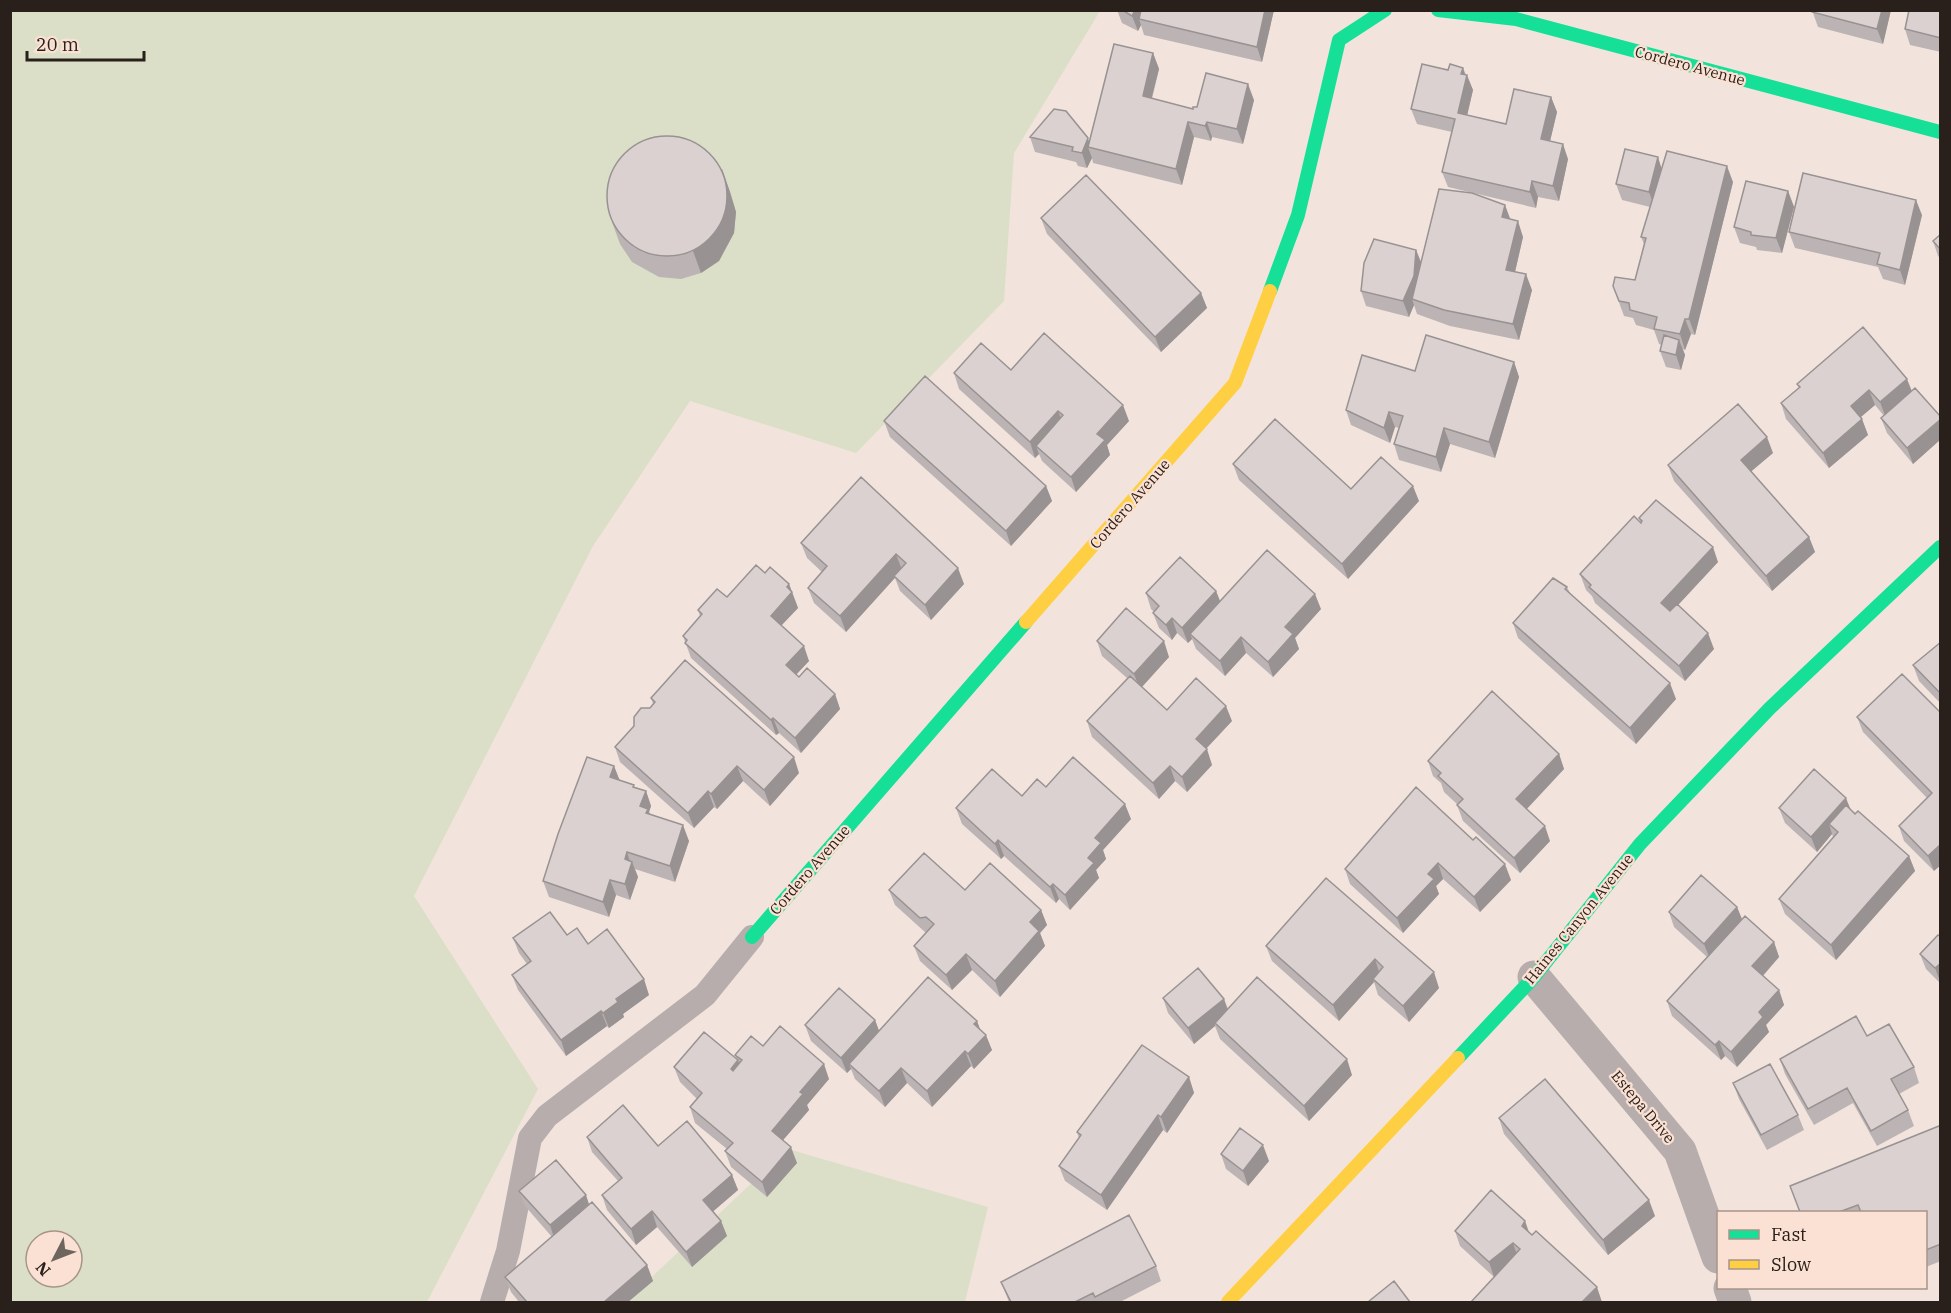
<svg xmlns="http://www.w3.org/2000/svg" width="1951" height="1313" viewBox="0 0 1951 1313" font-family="'IBM Plex Serif',serif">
	<rect width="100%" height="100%" fill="#f2e4dc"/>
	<path fill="#dbdfc7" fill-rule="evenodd" d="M10,11H1100L1014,153L1004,301L856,453L690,401L593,546L414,896L538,1089L427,1302H11ZM36,1241H72V1277H36Z
		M788,1149L988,1207L965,1302H625Z"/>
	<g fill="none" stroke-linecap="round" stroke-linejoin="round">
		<path stroke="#b7adac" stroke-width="24" d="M492,1302L508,1251L530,1138L547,1116L705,995L752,937"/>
		<path stroke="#b7adac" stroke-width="33" d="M1534,977L1680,1151L1718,1257
			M1730,1288L1735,1302"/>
		<path stroke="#16e098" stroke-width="14" d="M1438,10L1516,19L1940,132
			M1270,291L1298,215L1339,40L1385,10
			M752,937L1026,622
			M1458,1058L1534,977L1640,844L1770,708L1940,547"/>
		<path stroke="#ffcf43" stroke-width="14" d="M1026,622L1235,383L1270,291
			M1228,1302L1458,1058"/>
	</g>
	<path fill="#bcb4b4" d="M1117,10H1274L1262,62L1144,35L1141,25L1138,31L1122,23Z
		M1812,10H1891L1883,44L1818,27Z
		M1941,10V52L1910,45L1905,29Z
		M1153,53L1159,69L1152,99L1193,109L1197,107L1254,100L1243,144L1212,137L1211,141L1194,137L1182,185L1093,163L1092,158L1087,168L1078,166L1076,162L1035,152L1030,137L1089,142Z
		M1463,68L1473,90L1467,115L1506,124L1551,97L1557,112L1550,141L1568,159L1559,201L1538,197L1536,208L1448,187L1442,172L1452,132L1417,124L1411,109L1448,70Z
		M1662,168L1733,182L1695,335L1691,334L1685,350L1683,349L1685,355L1681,370L1666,367L1660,351L1662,345L1659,344L1654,330L1636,325L1633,318L1624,316L1613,286L1635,280L1644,244L1641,237L1650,207L1622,200L1616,184Z
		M722,169L730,192L736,212L734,233L719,261L701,273L681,279L659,277L632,262L620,244L612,222Z
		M1788,191L1794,207L1782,253L1757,250L1756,247L1740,243L1734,227Z
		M1505,205L1510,220L1523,237L1515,272L1532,290L1519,340L1450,326L1417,314L1414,305L1409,317L1366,306L1361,291L1416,250L1421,262Z
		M1922,215L1905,285L1883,279L1878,267L1795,248L1789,232Z
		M1041,218L1201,293L1207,308L1161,352L1047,234Z
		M1941,234V259L1938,256L1933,241Z
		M1514,362L1519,377L1495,458L1450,444L1441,472L1399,460L1394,444L1399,428L1395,427L1390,443L1351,425L1346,410L1415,371Z
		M1011,370L1129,421L1107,445L1110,455L1076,492L1042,461L1039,454L1035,458L959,389L954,373Z
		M1797,384L1912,391L1941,417V439L1913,464L1887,433L1881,418L1884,416L1875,405L1861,417L1868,435L1829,468L1786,419L1781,403L1799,388Z
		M884,421L1046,486L1052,501L1011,546L890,437Z
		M1773,453L1751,471L1809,537L1815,552L1772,591L1674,481L1668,465Z
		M1233,464L1351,489L1419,501L1348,579L1239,480Z
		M861,477L964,584L931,620L900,591L895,578L846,632L814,603L808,588L822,572L807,558L801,543Z
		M1639,518L1718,562L1678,605L1714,649L1685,681L1595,603L1592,596L1586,590L1580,574L1641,523Z
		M765,573L789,584L798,608L781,626L809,661L796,675L799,677L835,694L840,709L801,753L779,733L776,735L691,658L683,636L700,616L698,610L727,597Z
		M1567,587L1570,593L1676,699L1636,744L1518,638L1513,623Z
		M1216,591L1220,601L1321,609L1295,638L1299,649L1273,677L1246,653L1225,676L1196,649L1192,639L1188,643L1177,633L1172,640L1159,628L1153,613L1154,612L1151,609L1146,593Z
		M1097,641L1169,657L1142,687L1167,710L1232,721L1206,749L1212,765L1187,792L1175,781L1159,799L1092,737L1087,721L1127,678L1102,656Z
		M1941,642V704L1919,681L1913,665Z
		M651,698L799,773L770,806L743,781L717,809L714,807L694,828L620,762L615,747L653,704Z
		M1941,713L1934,871L1904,841L1899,826L1927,798L1863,732L1857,717Z
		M1559,754L1564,769L1527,809L1550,841L1520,873L1463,821L1457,805H1458L1444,792L1441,783L1433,776L1428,761Z
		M614,766L619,780L634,785L635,787L646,791L651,806L649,812L650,814L689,841L675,882L635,869L638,877L630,900L616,895L609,917L549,897L543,881Z
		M1046,787L1131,819L1103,850L1106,859L1096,870L1099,878L1070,910L1059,899L1056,903L1004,856L1001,859L962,824L956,808L1022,796Z
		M1416,787L1511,880L1480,912L1443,879L1436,886L1439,894L1403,933L1350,884L1345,869Z
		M1779,808L1850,809L1909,856L1915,871L1836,960L1785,914L1779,899L1833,837L1832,834L1817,852L1785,823Z
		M1326,878L1439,988L1409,1022L1378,995L1374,982L1339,1021L1272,961L1266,946Z
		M889,890H965L1041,910L1047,925L1040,933L1045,946L1000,997L972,970L952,990L920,961L914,946L926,933L895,905Z
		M1737,907L1742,919L1774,942L1779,957L1763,976L1779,990L1784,1005L1766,1025L1769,1032L1737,1067L1725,1056L1721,1060L1672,1016L1667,1001L1707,957L1674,927L1669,912Z
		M567,935L588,944L649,995L623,1014L624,1017L609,1028L607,1026L566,1056L518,990L512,975L527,964L519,953L513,938Z
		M1941,937V984L1926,969L1920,954Z
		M1163,998L1224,999L1228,1009L1352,1075L1309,1121L1220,1039L1215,1026L1194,1044L1168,1013Z
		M875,1020L879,1031L977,1021L980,1030L992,1050L974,1069L971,1066L932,1107L907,1083L885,1107L855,1079L851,1069L847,1073L811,1041L805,1025Z
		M1867,1036L1914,1067L1919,1083L1899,1094L1908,1110L1914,1126L1877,1146L1853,1103L1814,1125L1785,1074L1780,1059Z
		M763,1046L829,1079L807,1105L809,1110L783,1140L797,1163L767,1197L731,1167L725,1151L727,1149L695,1123L690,1107L697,1099L680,1082L674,1067L737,1060L735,1055Z
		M1189,1077L1194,1093L1167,1133L1163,1130L1107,1210L1065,1181L1059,1166L1079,1138L1077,1132Z
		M1733,1083L1798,1115L1804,1130L1767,1150L1739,1099Z
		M1499,1118L1655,1216L1608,1255L1504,1134Z
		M1941,1129V1261L1926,1267V1212H1800Z
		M587,1137L658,1146L732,1175L738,1190L713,1211L721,1221L727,1236L692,1267L657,1227L636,1245L607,1210L602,1195L618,1181L592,1152Z
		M1221,1154L1269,1161L1248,1186L1226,1169Z
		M519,1191L589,1204L647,1265L653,1281L628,1302H519L511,1292L505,1277L552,1237L525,1206Z
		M1525,1221L1529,1232L1602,1302H1471L1494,1277L1460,1246L1455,1231Z
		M1156,1266L1161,1281L1120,1302H1009L1001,1282Z"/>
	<path fill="#999292" d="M1135,10H1143L1139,19L1141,25L1138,31L1132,16Z
		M1265,10H1274L1262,62L1257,47Z
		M1882,10H1891L1883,44L1877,29Z
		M1153,53L1159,69L1148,112L1143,96Z
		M1463,68L1466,78L1467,75L1473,90L1464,129L1458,113L1461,74Z
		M1248,84L1254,100L1243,144L1237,129Z
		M1551,97L1557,112L1547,154L1541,139Z
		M1188,122L1194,137L1182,185L1176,169Z
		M1207,122L1212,137L1211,141L1205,126Z
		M1088,138L1091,148L1088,147L1092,158L1087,168L1082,153Z
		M1563,144L1568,159L1559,201L1553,186Z
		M1658,157L1663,173L1655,208L1649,192Z
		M1727,166L1733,182L1695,335L1689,319Z
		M722,169L730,192L736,212L734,233L719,261L701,273L693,251Z
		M1532,181L1538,197L1536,208L1530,192Z
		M1788,191L1794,207L1782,253L1776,238Z
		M1916,200L1922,215L1905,285L1900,270Z
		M1505,205L1511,221L1502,217Z
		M1518,221L1523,237L1512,285L1506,270Z
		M1416,250L1422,265L1412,299L1414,305L1409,317L1403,301Z
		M1526,274L1532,290L1519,340L1513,324Z
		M1201,293L1207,308L1161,352L1155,337Z
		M1685,319L1691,334L1685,350L1680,334Z
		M1679,340L1685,355L1681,370L1676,355Z
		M1514,362L1519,377L1495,458L1489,442Z
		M1907,379L1913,394L1886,418L1880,402Z
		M1869,390L1875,405L1856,421L1851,406Z
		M1123,405L1129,421L1107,445L1110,455L1076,492L1071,477L1097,434Z
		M1058,411L1064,426L1036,446L1039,454L1035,458L1030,442Z
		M1389,412L1395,427L1390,443L1384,428Z
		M1862,419L1868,435L1829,468L1823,453Z
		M1941,419V439L1913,464L1907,448Z
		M1444,428L1450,444L1441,472L1436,457Z
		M1767,437L1773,453L1747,475L1741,460Z
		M1046,486L1052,501L1011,546L1006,531Z
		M1413,486L1419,501L1348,579L1342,564Z
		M1809,537L1815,552L1772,591L1766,576Z
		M1713,547L1718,562L1666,618L1661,603Z
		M896,554L902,570L846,632L840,616Z
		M958,568L964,584L931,620L925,605Z
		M789,584L798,608L776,631L771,616Z
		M1216,591L1222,606L1190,634L1192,639L1188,643L1182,628Z
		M1315,594L1321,609L1295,638L1299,649L1273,677L1268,662L1285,627Z
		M1172,618L1177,633L1172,640L1166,625Z
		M1708,633L1714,649L1685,681L1679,666Z
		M1241,637L1246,653L1225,676L1220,661Z
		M1164,641L1169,657L1140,689L1134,674Z
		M804,646L809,661L791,680L786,665Z
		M1670,683L1676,699L1636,744L1630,728Z
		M835,694L840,709L801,753L795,738Z
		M1226,706L1232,721L1201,754L1196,739Z
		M773,718L779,733L776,735L771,720Z
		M1207,749L1212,765L1187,792L1182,777Z
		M1559,754L1564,769L1521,815L1516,799Z
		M794,757L799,773L770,806L764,790Z
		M614,766L620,781L610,777Z
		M737,766L743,781L717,809L711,794Z
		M1170,766L1175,781L1159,799L1153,783Z
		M646,791L651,806L649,812L653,824L640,806Z
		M708,791L714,807L694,828L688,813Z
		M1846,798L1852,813L1829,824L1832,834L1817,852L1811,837Z
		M1125,804L1131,819L1103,850L1106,859L1096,870L1099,878L1070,910L1065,895L1088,858L1095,838Z
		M683,825L689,841L675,882L670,866Z
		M1545,826L1550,841L1520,873L1514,858Z
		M998,840L1004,856L1001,859L995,844Z
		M1941,844V865L1934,871L1928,856Z
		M627,852L631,865L632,862L638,877L630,900L625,884V859Z
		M1909,856L1915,871L1836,960L1831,945Z
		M1438,863L1443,879L1436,886L1439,894L1403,933L1397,918L1428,874Z
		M1505,864L1511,880L1480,912L1474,897Z
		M610,880L616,895L609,917L603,902Z
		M1053,884L1059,899L1056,903L1050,887Z
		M1737,907L1743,922L1710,959L1704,944Z
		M1041,910L1047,925L1040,933L1045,946L1000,997L995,981L1030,922Z
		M1774,942L1779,957L1758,981L1752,966Z
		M966,954L972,970L952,990L946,975Z
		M1375,959L1380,975L1373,979L1374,982L1339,1021L1333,1005Z
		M1941,963V984L1935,968Z
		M1434,972L1439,988L1409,1022L1403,1006Z
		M644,979L649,995L623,1014L624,1017L609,1028L603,1013L616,999Z
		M1779,990L1784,1005L1766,1025L1769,1032L1737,1067L1731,1052L1759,1012Z
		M1224,999L1229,1014L1215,1023V1026L1194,1044L1188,1028Z
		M601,1011L607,1026L566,1056L561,1040Z
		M875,1020L881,1036L849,1064L851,1069L847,1073L841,1058Z
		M977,1021L983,1037L974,1024Z
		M986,1035L992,1050L974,1069L968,1054Z
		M1719,1041L1725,1056L1721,1060L1715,1045Z
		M965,1051L971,1066L932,1107L927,1091Z
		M1347,1059L1352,1075L1309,1121L1304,1106Z
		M738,1060L743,1076L737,1084L731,1069Z
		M824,1064L829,1079L807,1105L809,1110L778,1146L772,1131L800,1092Z
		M901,1068L907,1083L885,1107L879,1091Z
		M1189,1077L1194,1093L1167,1133L1161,1117Z
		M1158,1115L1163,1130L1107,1210L1101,1195Z
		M1263,1145L1269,1161L1248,1186L1243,1171Z
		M791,1147L797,1163L767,1197L762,1182Z
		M732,1175L738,1190L709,1215L703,1200Z
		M586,1195L591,1210L555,1241L550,1225Z
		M1649,1200L1655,1216L1608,1255L1603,1240Z
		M652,1211L657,1227L636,1245L631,1229Z
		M721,1221L727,1236L692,1267L686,1252Z
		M1525,1221L1530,1236L1522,1226Z
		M1513,1243L1518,1258L1494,1277L1489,1262Z
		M647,1265L653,1281L628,1302H604Z
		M1597,1287L1602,1302H1582Z"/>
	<path fill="#dbd1d1" stroke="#999292" stroke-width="1.5" d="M1122,10H1135L1132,16Z
		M1141,10H1265L1257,47L1139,19Z
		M1812,10H1882L1877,29L1812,12Z
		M1909,10H1941V38L1905,29Z
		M1114,44L1153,53L1143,96L1193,109V107H1197L1206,73L1248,84L1237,129L1207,122L1205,126L1188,122L1176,169L1088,147Z
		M1422,64L1448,70L1450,64L1463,68L1461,74L1467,75L1458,113L1506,124L1514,89L1551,97L1541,139L1563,144L1553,186L1532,181L1530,192L1442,172L1455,119L1411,109Z
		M1054,109L1066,111L1088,138L1082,153L1072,151L1073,147L1030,137Z
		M607 196a60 60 0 1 1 120 0a60 60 0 1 1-120 0Z
		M1625,149L1658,157L1649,192L1616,184Z
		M1667,151L1727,166L1689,319H1685L1680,334L1654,329L1657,317L1630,310L1629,303L1619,301L1613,286L1615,277L1635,280L1646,238L1641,237Z
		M1803,173L1916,200L1900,270L1877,264L1880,253L1789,232Z
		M1086,175L1201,293L1155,337L1041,218Z
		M1746,181L1788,191L1776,238L1751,235V232L1734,227Z
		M1439,189L1472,193L1505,205L1502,217L1518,221L1506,270L1526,274L1513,324L1444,310L1412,299Z
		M1941,234V250L1933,241Z
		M1374,239L1416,250L1414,276L1403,301L1361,291L1364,263Z
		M1863,327L1907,379L1880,402L1869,390L1851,406L1862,419L1823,453L1781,403L1800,387L1797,384Z
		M1044,333L1123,405L1097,434L1105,440L1071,477L1036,446L1063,415L1058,411L1030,442L954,373L981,343L1011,370Z
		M1426,335L1514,362L1489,442L1444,428L1436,457L1394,444L1403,416L1389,412L1384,428L1346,410L1362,355L1415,371Z
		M1664,335L1679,340L1676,355L1660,351Z
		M925,376L1046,486L1006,531L884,421Z
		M1915,388L1941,417V419L1907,448L1881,418Z
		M1738,404L1767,437L1741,460L1809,537L1766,576L1668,465Z
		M1275,419L1351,489L1381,457L1413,486L1342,564L1233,464Z
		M861,477L958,568L925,605L894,576L906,563L896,554L840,616L808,588L827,566L801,543Z
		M1656,500L1713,547L1661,603L1670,611L1677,604L1708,633L1679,666L1589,587L1591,585L1580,574L1634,516L1641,523L1642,521L1639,518Z
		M1267,550L1315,594L1285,627L1293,634L1268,662L1241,637L1220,661L1190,634Z
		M1180,557L1216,591L1182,628L1172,618L1166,625L1153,613L1159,606L1146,593Z
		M756,565L765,573L770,567L789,584L787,587L792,592L771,616L804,646L786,665L799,677L807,668L835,694L795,738L773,718L771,720L685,643L687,640L683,636L702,614L698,610L717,589L727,597Z
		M1553,578L1567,587L1565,589L1670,683L1630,728L1513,623Z
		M1126,608L1164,641L1134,674L1097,641Z
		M1941,642V694L1913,665Z
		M685,660L794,757L764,790L737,766L711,794L708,791L688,813L615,747L634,726V717L641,708H650L655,702L651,698Z
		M1902,674L1941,713V844L1928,856L1899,826L1932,793L1857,717Z
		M1130,676L1167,710L1196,678L1226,706L1196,739L1207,749L1182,777L1170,766L1153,783L1087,721Z
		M1492,691L1559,754L1516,799L1545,826L1514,858L1457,805L1463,799L1438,776L1441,773L1428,761Z
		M587,757L614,766L610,777L634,785L633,787L646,791L640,806L648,809L646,813L683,825L670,866L627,852L625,859L632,862L625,884L610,880L603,902L543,881L558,834Z
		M1073,757L1125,804L1095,838L1101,843L1088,858L1094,863L1065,895L1053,884L1050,887L998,840L995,844L956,808L992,769L1022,796L1037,779L1046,787Z
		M1814,769L1846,798L1811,837L1779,808Z
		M1416,787L1473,840L1476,837L1505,864L1474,897L1438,863L1428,874L1434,879L1397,918L1345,869Z
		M1846,805L1855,814L1858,811L1909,856L1831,945L1779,899L1838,832L1829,824Z
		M924,853L965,890L990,863L1041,910L1030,922L1039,931L995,981L966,954L946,975L914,946L934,924L926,917L920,918L889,890Z
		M1701,875L1737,907L1704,944L1669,912Z
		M1326,878L1434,972L1403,1006L1373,979L1383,967L1375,959L1333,1005L1266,946Z
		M550,912L567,935L577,928L588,944L607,929L644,979L616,999L618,1002L603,1013L601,1011L561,1040L512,975L531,961L513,938Z
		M1745,916L1774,942L1752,966L1779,990L1759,1012L1763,1017L1731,1052L1719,1041L1715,1045L1667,1001Z
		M1938,935L1941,937V963L1935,968L1920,954Z
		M1198,968L1224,999L1188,1028L1163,998Z
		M928,977L977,1021L974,1024L986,1035L968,1054L965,1051L927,1091L901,1068L879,1091L849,1064Z
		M1257,977L1347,1059L1304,1106L1215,1023Z
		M839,988L875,1020L841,1058L805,1025Z
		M1856,1016L1867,1036L1889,1024L1914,1067L1891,1079L1908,1110L1871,1131L1847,1088L1808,1109L1780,1059Z
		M780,1026L824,1064L800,1092L803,1094L772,1131L791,1147L762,1182L725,1151L733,1143L690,1107L702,1093L674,1067L704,1032L738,1060L731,1069L733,1071L742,1060L735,1055L751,1036L763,1046Z
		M1142,1045L1189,1077L1161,1117L1158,1115L1101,1195L1059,1166L1081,1135L1077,1132Z
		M1770,1064L1798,1115L1761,1135L1733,1083Z
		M1545,1079L1649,1200L1603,1240L1499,1118Z
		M623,1105L658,1146L687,1121L732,1175L703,1200L721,1221L686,1252L652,1211L631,1229L602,1195L622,1178L587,1137Z
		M1939,1126L1941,1129V1244L1926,1250V1212H1861L1858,1205L1839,1212H1800L1790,1186Z
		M1240,1128L1263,1145L1243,1171L1221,1154Z
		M556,1160L586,1195L550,1225L519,1191Z
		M1491,1190L1525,1221L1522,1226L1532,1235L1536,1231L1597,1287L1582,1302H1471L1520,1249L1513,1243L1489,1262L1455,1231Z
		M592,1202L647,1265L604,1302H527L505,1277Z
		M1129,1215L1156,1266L1095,1297L1093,1293L1075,1302H1011L1001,1282Z
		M1394,1281L1410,1302H1368Z"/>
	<g text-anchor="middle" stroke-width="4.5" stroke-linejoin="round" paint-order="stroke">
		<g font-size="15" fill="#29201b" stroke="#fbe1d3">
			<text transform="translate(1690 66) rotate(15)" y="5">Cordero Avenue</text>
			<text transform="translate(1130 504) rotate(-49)" y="5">Cordero Avenue</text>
			<text transform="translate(810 870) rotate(-49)" y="5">Cordero Avenue</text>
			<text transform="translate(1579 919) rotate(-51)" y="5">Haines Canyon Avenue</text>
			<text transform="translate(1643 1107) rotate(50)" y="5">Estepa Drive</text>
		</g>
	</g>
	<rect width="1951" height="1313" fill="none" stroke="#29201b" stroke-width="24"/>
	<rect x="1717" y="1211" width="210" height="78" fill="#fbe1d3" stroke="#a79489" stroke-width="1.5"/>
	<rect x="1729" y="1230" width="30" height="9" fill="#16e098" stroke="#a79489" stroke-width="1.5"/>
	<text x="1771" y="1241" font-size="18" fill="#29201b">Fast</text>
	<rect x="1729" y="1260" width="30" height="9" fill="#ffcf43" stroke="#a79489" stroke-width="1.5"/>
	<text x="1771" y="1271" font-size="18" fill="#29201b">Slow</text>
	<g transform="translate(54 1259) rotate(228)"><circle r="28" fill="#fbe1d3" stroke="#a79489" stroke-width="1.5"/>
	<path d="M0-4.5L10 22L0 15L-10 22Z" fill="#6f655f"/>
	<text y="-9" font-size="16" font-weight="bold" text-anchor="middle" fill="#29201b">N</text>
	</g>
	<path d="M27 51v9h117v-9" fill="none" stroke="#29201b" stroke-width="3"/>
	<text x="36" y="51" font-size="18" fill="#29201b" stroke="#fbe1d3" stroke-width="4.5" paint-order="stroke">20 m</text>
</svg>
